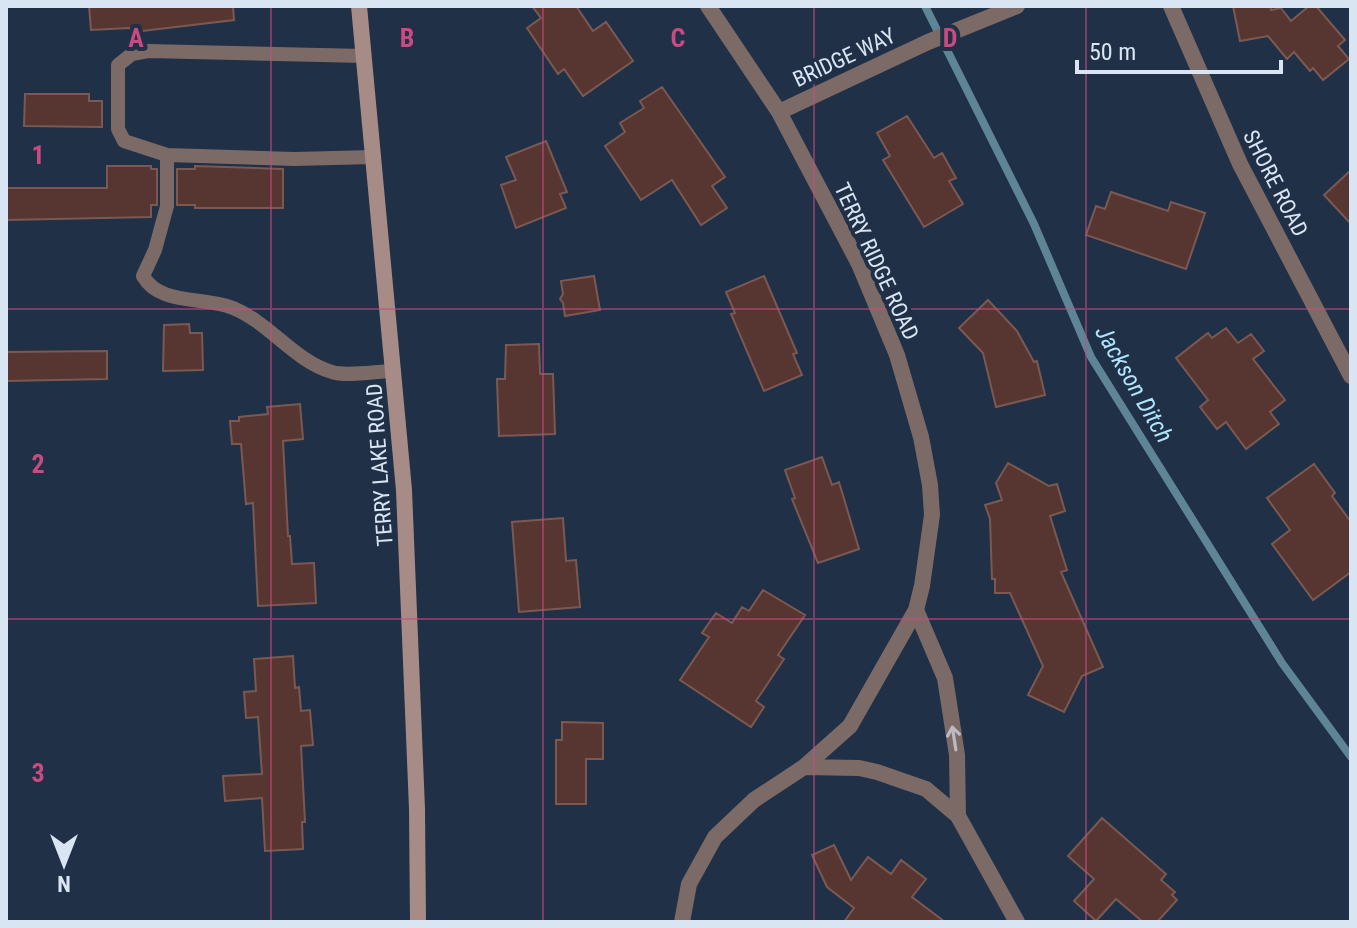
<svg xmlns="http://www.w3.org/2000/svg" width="1357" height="928" viewBox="0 0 1357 928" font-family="'Roboto Condensed',sans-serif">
	<rect width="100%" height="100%" fill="#203047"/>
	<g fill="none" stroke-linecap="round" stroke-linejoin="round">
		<path stroke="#5e8596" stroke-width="8" d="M925,6L1034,224L1091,357L1282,663L1351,757"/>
	</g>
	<path fill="#573530" stroke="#7b5953" stroke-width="2" d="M89,6H233L234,20L134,32L129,28L91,30Z
		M532,6H576L593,31L606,22L633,61L583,96L564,69L558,74L527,28L541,18Z
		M1233,6H1270L1271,10L1281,8L1291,21L1309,6H1316L1345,40L1338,46L1349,59L1323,80L1313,68L1310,71L1294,52L1287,59L1268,36L1240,41Z
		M662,87L725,177L712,186L727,208L701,225L672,180L641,200L605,146L625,132L620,123L644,108L640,101Z
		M25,94H89V101H102V127L24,126Z
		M907,116L934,158L942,153L956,178L949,181L963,204L924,227L883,160L890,156L877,133Z
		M546,141L567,192L560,194L566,208L516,228L501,185L516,180L506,157Z
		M107,166H151V169H157V205H151V217L6,220V188H107Z
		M195,166L283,169V208H195V205H177V169H195Z
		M1351,170V224L1324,195Z
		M1111,192L1168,211L1171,202L1205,213L1186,269L1086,235L1096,206L1105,209Z
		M594,276L600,310L565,316L563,303L560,299L563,294L561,281Z
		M764,276L797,353L793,354L802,375L764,391L731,314L735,313L726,292Z
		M988,300L1017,331L1034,362L1037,361L1045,395L996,407L983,353L959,328Z
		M189,324L190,333H202L203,370L163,371L164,325Z
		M1226,328L1238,343L1251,334L1264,351L1253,359L1285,400L1270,412L1279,424L1246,449L1226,422L1217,429L1200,407L1208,400L1176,358L1208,333L1212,338Z
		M539,344L540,374H553L555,434L499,436L497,379H505L506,345Z
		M107,351V379L6,381V352Z
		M300,404L303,439L283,441L288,536H290L292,564L314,563L316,603L258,606L253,503L246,504L241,444H232L230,421H239V417L268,414L267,407Z
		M822,457L832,485L839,482L859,549L818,563L792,499L795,498L785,470Z
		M1008,463L1049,486L1057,484L1065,511L1050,516L1067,570L1061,572L1103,667L1082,676L1064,712L1028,695L1043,666L1010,593H995V579H992L990,519L985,505L1002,500L996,483Z
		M1314,464L1335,493L1332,496L1351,522V572L1313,600L1272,544L1290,530L1267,498Z
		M563,518L566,561L576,560L580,607L519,612L512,522Z
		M763,590L805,615L778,655L784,659L756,701L764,707L751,727L680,680L709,637L702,633L716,613L732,623L742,607L749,611Z
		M293,656L295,688L299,687L301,711L310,710L313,745L301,746L305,822H302L303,849L265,851L262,798L225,801L223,776L262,774L258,717L246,718L244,692L256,691L254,659Z
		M562,722L603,723V759H586V804H556V740H562Z
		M1102,818L1166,874L1161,880L1175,892L1172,895L1177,900L1157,922H1143L1116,899L1096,921L1074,901L1094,879L1068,856Z
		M834,845L851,880L868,857L891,874L901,860L926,879L912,897L945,922H844L854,908L827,887L812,855Z"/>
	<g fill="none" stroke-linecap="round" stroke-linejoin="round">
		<path stroke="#7c6a67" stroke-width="14" d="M364,56L148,51L132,54L118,65V129L124,141L167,155L294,159L374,157
			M167,155V206L155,250L143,276C160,306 204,296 233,308C270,323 294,361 332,372C347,377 378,371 394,371"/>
		<path stroke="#7c6a67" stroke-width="16" d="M1171,6L1240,164L1351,376
			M779,112L928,42L1017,6
			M916,610L945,678L957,755L958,816L1017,922
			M804,767L859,768L877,772L926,789L958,816
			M682,922L689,884L715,837L754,800L804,767L850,726L916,610L922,586L932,515L930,485L921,437L897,355L859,264L779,112L708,6"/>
		<path stroke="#a78b86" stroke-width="16" d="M359,6L404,490L417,809L418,922"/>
	</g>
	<defs><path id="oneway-shaft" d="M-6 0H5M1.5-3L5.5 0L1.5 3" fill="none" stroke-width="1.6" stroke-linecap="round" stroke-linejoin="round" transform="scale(2)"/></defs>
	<use stroke="#b9bac3" href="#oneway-shaft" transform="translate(954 738) rotate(-99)"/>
	<path fill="none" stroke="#c84b81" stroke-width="2" stroke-opacity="0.55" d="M271,6V922M543,6V922M814,6V922M1086,6V922M6,309H1351M6,619H1351"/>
	<g text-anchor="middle" stroke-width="8" stroke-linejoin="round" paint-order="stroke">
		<g font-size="22" fill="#dae5f4" stroke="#203047">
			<text transform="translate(844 57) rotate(-25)" y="8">BRIDGE WAY</text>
			<text transform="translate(1276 183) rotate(63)" y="8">SHORE ROAD</text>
			<text transform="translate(877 261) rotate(65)" y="8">TERRY RIDGE ROAD</text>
			<text transform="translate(379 465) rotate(-94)" y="8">TERRY LAKE ROAD</text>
		</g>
		<g font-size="24" font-style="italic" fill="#b0e6fd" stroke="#203047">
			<text transform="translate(1134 384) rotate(60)" y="8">Jackson Ditch</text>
		</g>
	</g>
	<g font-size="26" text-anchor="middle" font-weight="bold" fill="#c84b81" stroke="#203047" stroke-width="8" stroke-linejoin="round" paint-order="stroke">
		<text x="136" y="47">A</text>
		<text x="407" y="47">B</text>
		<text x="678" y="47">C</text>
		<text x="950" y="47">D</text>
		<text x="38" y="164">1</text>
		<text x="38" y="473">2</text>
		<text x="38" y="782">3</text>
	</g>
	<rect width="1357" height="928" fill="none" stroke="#dae5f4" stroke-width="16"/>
	<g transform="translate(64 864) rotate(180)" stroke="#203047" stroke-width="6" paint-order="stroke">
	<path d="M0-6L14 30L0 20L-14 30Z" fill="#dae5f4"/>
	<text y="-12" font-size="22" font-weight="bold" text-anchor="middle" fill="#dae5f4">N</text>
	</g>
	<path d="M1077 60v12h204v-12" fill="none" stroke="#dae5f4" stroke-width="4"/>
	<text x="1089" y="60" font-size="24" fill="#dae5f4" stroke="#203047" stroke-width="6" paint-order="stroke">50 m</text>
</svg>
